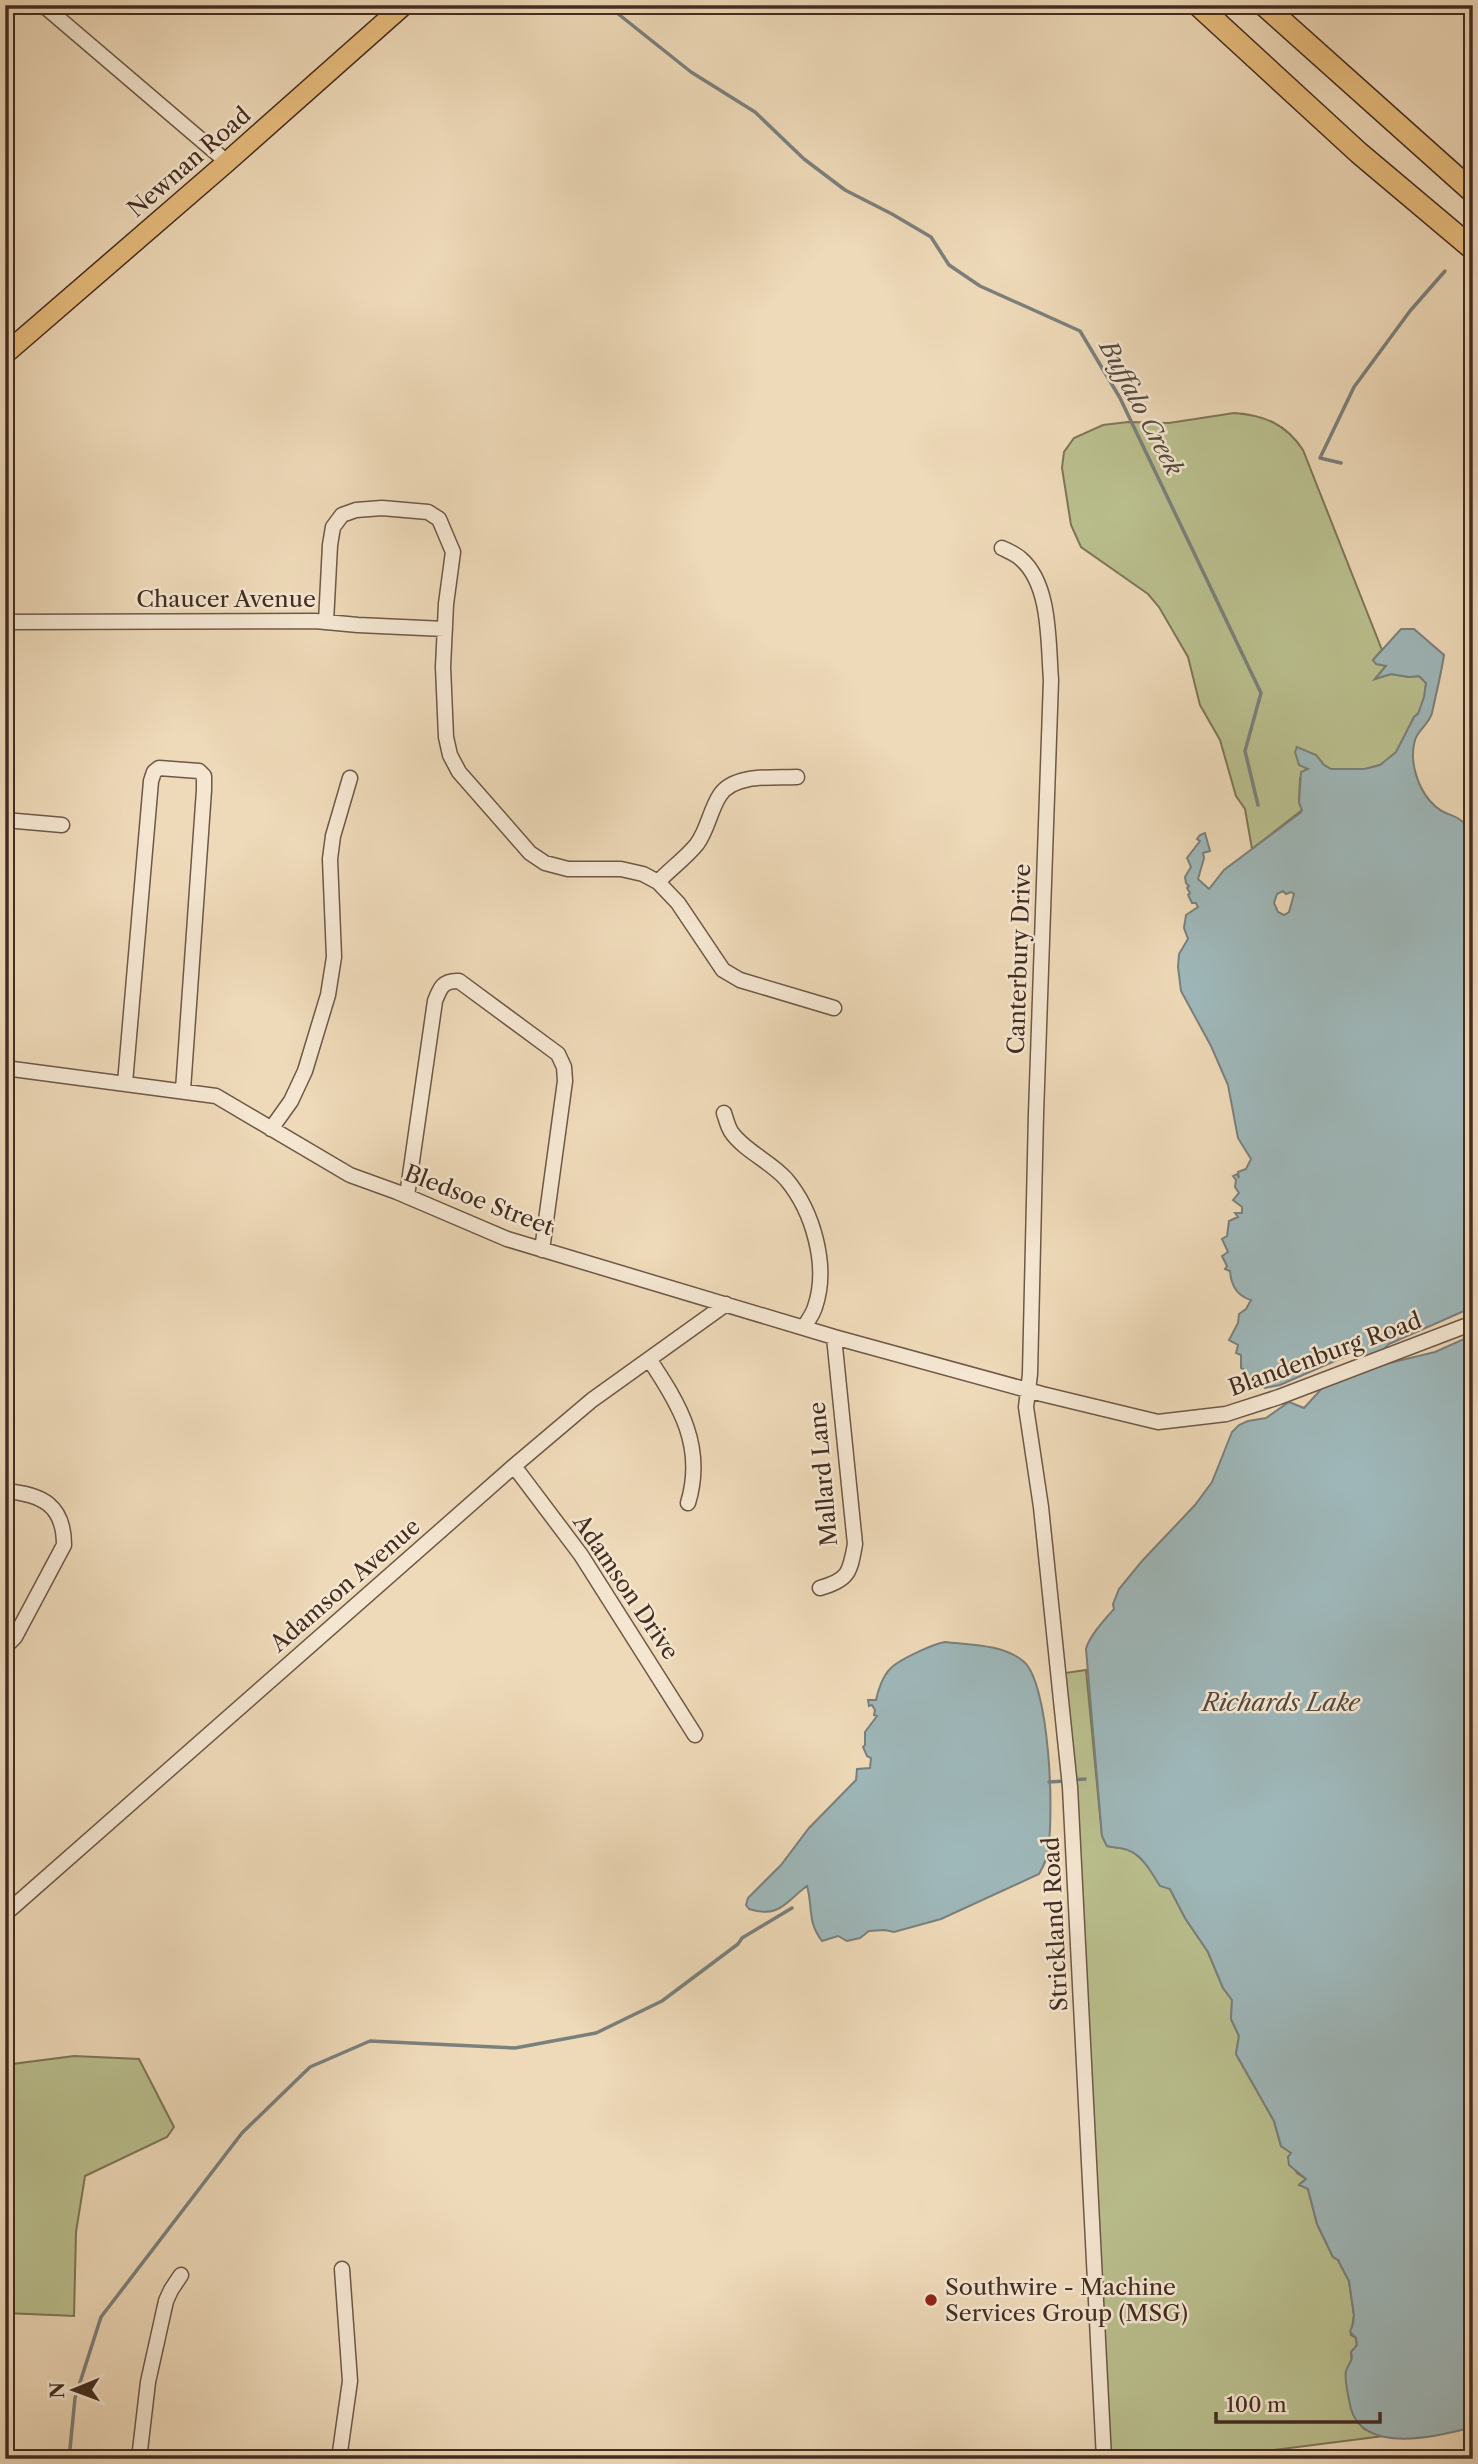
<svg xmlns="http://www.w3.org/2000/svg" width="1478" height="2464" viewBox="0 0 1478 2464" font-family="'Libre Caslon Text',serif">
	<rect width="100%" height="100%" fill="#eed9b8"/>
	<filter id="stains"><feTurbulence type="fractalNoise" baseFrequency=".00286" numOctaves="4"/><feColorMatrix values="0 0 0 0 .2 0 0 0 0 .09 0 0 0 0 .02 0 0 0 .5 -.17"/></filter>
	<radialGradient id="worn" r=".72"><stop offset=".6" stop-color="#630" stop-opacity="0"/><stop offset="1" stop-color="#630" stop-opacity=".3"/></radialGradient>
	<path fill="#babf8e" stroke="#7e7658" stroke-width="2" d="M1234,413C1264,415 1286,424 1303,450L1382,650L1373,660L1386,666L1375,679L1391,674L1409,677L1419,676L1426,683C1426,694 1424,710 1414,717L1402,744L1392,758L1380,765L1365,769H1331L1324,765L1316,755L1297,748L1304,766L1308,769L1300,778L1299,802L1302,810L1252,849L1245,809L1236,796L1220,740L1200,705L1188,657L1159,607L1148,594L1081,547L1071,525L1062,468L1064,452L1074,438L1103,425L1128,422L1169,423Z
		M1086,1670L1102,1836L1107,1846L1128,1849L1136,1854L1170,1889L1185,1918L1208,1952L1223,1988L1232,2000L1231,2019L1239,2036L1236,2054L1274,2121L1281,2146L1291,2152V2155L1288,2157L1297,2173L1306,2179L1300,2184L1308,2189L1317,2224L1333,2257L1338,2260L1349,2281L1354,2315L1351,2335L1356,2338L1357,2345L1351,2353L1352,2362L1346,2373L1351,2409L1364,2429L1384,2436L1204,2459H1110L1065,1673Z
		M74,2056L139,2059L174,2127L167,2137L85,2176L76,2232L74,2316L5,2313V2065Z"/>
	<path fill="#9eb7b9" stroke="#7a807c" stroke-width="2" fill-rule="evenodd" d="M1401,629H1414L1444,655C1441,675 1436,694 1432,713C1429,724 1418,730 1415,740C1409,760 1417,786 1430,801C1450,824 1462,805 1473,844V1307L1389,1344L1381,1352L1368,1357L1353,1353L1280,1385L1265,1388L1261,1385L1250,1384L1245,1370L1241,1368V1355L1236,1353L1238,1345L1229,1340L1238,1323L1239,1314L1246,1309L1251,1300C1237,1296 1231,1285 1230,1271L1225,1269L1227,1266L1222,1256L1228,1252L1222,1239L1227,1236L1229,1221L1238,1217L1235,1213H1242V1207L1233,1200L1239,1193L1235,1187L1236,1180L1233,1176L1237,1174L1239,1178L1238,1172L1246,1169L1251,1159L1238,1138L1228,1085L1211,1046L1181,991L1178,967L1179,954L1188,939L1184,928L1186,915L1198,907L1196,903H1192L1188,895L1190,893L1187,888L1189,886L1186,883L1185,877L1191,867L1187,858L1200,841L1197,839L1200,835L1205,833L1210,851L1203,853L1204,858L1198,879L1209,889L1224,870L1300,813L1302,810L1299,802L1301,772L1308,769L1299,765L1295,752L1297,747L1316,755L1324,765L1331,769H1365L1380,765L1396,752L1414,717L1418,714L1424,697L1426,683L1419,676L1409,677L1391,674L1375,679L1386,666L1376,664L1373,660ZM1283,891L1286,894L1291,892L1294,894L1289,912L1284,915L1278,912L1274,903L1277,894Z
		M1473,1335V2427C1440,2436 1364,2455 1351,2409C1349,2400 1344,2380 1346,2371C1348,2363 1354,2362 1351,2352L1357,2345L1356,2338L1350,2332L1353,2324L1354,2315L1349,2281L1338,2260L1333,2257L1317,2224L1308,2189L1299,2185L1306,2179L1289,2165L1288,2157L1291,2153L1281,2146L1274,2121L1236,2054L1239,2036L1231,2019L1232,2000L1223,1988L1208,1952L1185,1918L1170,1889L1160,1886C1152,1874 1144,1857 1130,1851C1123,1847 1114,1848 1107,1846L1102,1836L1086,1649C1089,1636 1105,1619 1114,1609L1113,1604L1119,1589L1142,1561L1195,1505L1212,1482L1232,1432L1239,1425L1248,1421L1266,1418L1289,1402L1304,1408L1324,1386L1381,1365L1435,1352Z
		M945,1642C970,1645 1002,1644 1023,1661C1050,1682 1055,1821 1047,1855C1046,1862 1042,1868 1039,1874L941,1919L894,1932L885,1930L869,1931L860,1938L847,1941L838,1936L822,1941C807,1922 813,1907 807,1886C786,1901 780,1919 749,1909L746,1905L748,1898L781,1865L809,1828L856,1780L857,1769L870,1768L871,1758L867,1756L863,1747L865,1745V1732L877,1716L874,1715L875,1710L872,1705L869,1706L868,1700H876C878,1690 883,1676 890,1669C898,1660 933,1644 945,1642Z"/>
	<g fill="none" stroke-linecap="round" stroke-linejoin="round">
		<path stroke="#7a807c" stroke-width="3.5" d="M607,5L691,72L755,112L804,159L845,190L892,214L931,237L949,265L980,286L1080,331L1120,398L1261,693L1245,751L1258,805
			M1341,463L1320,458L1354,387L1410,311L1445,271
			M1072,1780L1085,1779
			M1049,1782L1065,1781
			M69,2459L75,2398L101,2317L242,2133L310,2067L370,2041L515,2048L596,2033L662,2001L738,1944L742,1938L792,1908"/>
		<g stroke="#6e5847" stroke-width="17">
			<path id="minor" d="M43,5L227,162
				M5,14L10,5
				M1002,548C1008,551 1016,554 1021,559C1051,585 1048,643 1051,680L1036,1114L1030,1374L1026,1407L1041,1507L1070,1787L1104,2459
				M5,622L315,621L358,625L445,629
				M326,622L330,545L333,527L342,515L356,510L382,508L428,512L439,519L453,552L446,604L443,667L446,737L450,755L459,772L530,853L545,863L568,869H621L643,874L658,882L678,903L723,970L740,980L834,1008
				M5,820L62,825
				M658,882C670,869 686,858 697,844C708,829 710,810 720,795C734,773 775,778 797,777
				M5,1068L216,1096L350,1175L397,1192L507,1239L834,1337L1042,1394L1158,1422L1226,1414L1279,1397L1473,1323
				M125,1083L151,781L154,772L159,768L199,771L204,776V790L183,1090
				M724,1113C726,1119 728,1128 732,1133C745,1151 771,1162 786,1179C813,1211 829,1266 815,1307C813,1314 808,1320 805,1326
				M271,1129L291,1101L305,1071L328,995L334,957L330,859L333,836L350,778
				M407,1196L435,1001C440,988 443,980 459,981L558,1054L564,1067L565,1081L542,1250
				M649,1359C680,1405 705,1447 688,1503
				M514,1466L581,1555L695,1735
				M5,1491C42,1494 64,1505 64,1545L15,1637L5,1647
				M820,1588C849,1580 850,1572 855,1544L834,1337
				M5,1914L514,1466L592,1400L726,1304
				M139,2459L148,2382L166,2301L171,2290L181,2275
				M339,2459L350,2381L342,2269"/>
		</g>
		<g stroke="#432d21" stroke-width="22">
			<path id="major" d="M5,354L227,162L404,5"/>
		</g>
		<g stroke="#432d21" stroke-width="24">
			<path id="highway" d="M1198,5L1359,153L1473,249
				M1264,5L1473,192"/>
		</g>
		<use href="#minor" stroke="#f4e6d1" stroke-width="14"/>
		<use href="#major" stroke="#e7bc7c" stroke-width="19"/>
		<use href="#highway" stroke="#e7bc7c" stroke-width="21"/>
	</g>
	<circle fill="#8f2418" stroke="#f4e6d1" stroke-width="2.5" cx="931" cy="2300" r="7"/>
	<g text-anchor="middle" stroke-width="5" stroke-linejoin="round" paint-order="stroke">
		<g font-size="23" fill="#432d21" stroke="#f4e6d1">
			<text transform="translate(189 162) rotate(-41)" y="8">Newnan Road</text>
			<text x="226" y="607">Chaucer Avenue</text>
			<text transform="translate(1019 959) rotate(-88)" y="8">Canterbury Drive</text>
			<text transform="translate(479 1200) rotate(21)" y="8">Bledsoe Street</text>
			<text transform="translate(1325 1354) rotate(-20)" y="8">Blandenburg Road</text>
			<text transform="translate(823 1474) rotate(-95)" y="8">Mallard Lane</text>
			<text transform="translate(345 1585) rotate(-41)" y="8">Adamson Avenue</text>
			<text transform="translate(626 1587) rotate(56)" y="8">Adamson Drive</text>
			<text transform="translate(1055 1924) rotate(-93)" y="8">Strickland Road</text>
		</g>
		<g font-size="23" fill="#432d21" stroke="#f4e6d1" text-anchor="start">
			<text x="945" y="2295">Southwire - Machine<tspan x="945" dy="26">Services Group (MSG)</tspan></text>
		</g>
		<g font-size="24" font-style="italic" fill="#55493f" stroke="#f4e6d1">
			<text transform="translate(1141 408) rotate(62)" y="8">Buffalo Creek</text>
			<text x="1281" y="1711">Richards Lake</text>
		</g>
	</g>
	<rect width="1478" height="2464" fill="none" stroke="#eed9b8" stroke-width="28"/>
	<rect x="7" y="7" width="1464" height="2450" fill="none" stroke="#432d21" stroke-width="3.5"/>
	<rect x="14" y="14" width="1450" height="2436" fill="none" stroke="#432d21" stroke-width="2"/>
	<g transform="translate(74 2390) rotate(269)" stroke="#f4e6d1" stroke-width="5" paint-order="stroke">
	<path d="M0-5L12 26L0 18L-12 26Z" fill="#432d21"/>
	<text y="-10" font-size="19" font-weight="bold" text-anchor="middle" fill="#432d21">N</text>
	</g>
	<path d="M1216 2412v10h164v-10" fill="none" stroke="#432d21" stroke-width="3.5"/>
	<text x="1226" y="2412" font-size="21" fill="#432d21" stroke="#f4e6d1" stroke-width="5" paint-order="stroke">100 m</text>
	<rect width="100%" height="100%" filter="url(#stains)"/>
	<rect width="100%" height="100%" fill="url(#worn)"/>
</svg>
